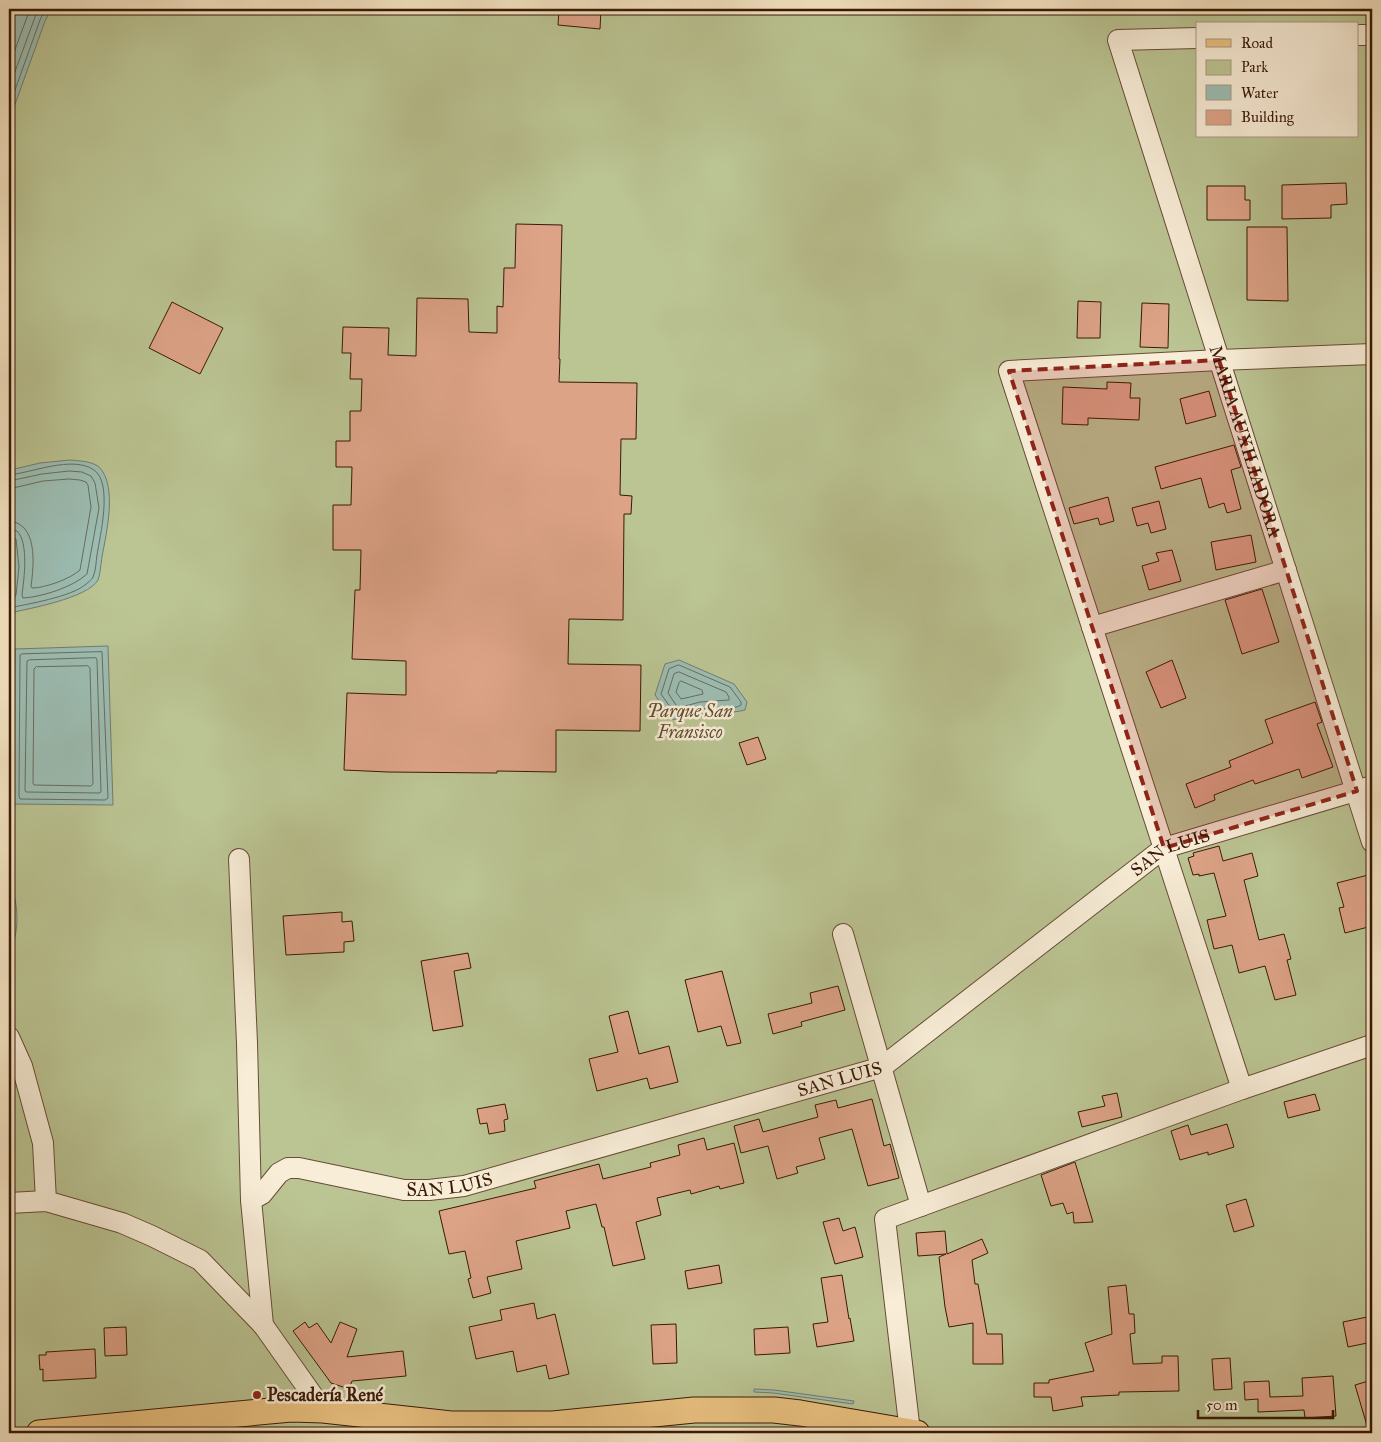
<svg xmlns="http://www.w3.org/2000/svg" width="1381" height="1442" viewBox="0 0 1381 1442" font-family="'IM FELL Great Primer',serif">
	<rect width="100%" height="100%" fill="#f4e4c2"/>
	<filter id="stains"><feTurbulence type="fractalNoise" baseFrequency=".004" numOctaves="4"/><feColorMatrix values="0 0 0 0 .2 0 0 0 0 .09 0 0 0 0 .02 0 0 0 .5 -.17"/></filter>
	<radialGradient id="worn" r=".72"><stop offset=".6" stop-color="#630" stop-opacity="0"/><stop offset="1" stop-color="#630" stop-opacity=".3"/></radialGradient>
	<path fill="#bbc493" stroke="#7a6e4c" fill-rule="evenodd" d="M9,9H1372V1433H9ZM1197,24H1357V136H1197Z"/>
	<path fill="#9cbeb4" stroke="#747c6e" d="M9,9H51L45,21L9,121Z
		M70,460C79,461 92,461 99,467C118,486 106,534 102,557C101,563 100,575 98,580C88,598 28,609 9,613L14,568L11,537L10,470L40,463Z
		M108,646L113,805L14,804L15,649Z
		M679,660L734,684L747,702L745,710C730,714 715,711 700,714C690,716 683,721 672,719L655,695L665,664Z
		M9,875C17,902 22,927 9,953Z
		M754,1389L774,1390L854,1401L853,1404L773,1393L754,1392Z"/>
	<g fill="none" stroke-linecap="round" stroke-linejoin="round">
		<path stroke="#6a6c5d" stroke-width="1" d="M9,66L30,9
			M9,88L38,9
			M9,107L40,20L45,9
			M9,475C31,473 73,455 94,470C113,483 100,536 97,555C96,561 96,571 93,577C92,580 87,583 85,585C70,597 28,604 9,608
			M9,481L42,474L69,471L82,472L91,476L95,483L99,508L87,574C73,587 42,597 23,598L22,595C24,579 29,543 17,531L9,529
			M9,489L43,481L69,479L80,480L86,482L88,485L91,507L80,570C70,579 45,588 32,588L31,586C34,565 38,523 9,521
			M9,535L13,536L16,539L19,567L16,595L13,599H9
			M102,652L108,798L105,800L20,799L19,796L20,655L22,654Z
			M96,658L97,660L101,792L99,793L26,792L25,790L27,661L29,660Z
			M679,665L730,687L741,702V705L737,707L700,709L679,715L675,714L661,694L669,669Z
			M88,666L90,668L93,784L91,786L34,785L33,783L34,669L36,667Z
			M679,672L726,692L729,697V700L700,702L678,708L668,693L674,674Z
			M681,681L702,690L703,694L681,699L676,692L679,683Z
			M9,892C14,907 14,927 9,942"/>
	</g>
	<path fill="#dda387" stroke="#391906" d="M559,9H601L600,29L558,25Z
		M1346,183L1347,204L1331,205V218L1282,219V185Z
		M1207,186H1245V200H1250V220H1207Z
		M516,224L562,225L559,359H560L559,382L637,383L636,439H621L620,495L632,496L631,514H624L623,620L569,619L568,664L641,665L640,731L556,730V772L497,771V773L388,772L344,770L347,693L406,695V661L352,659L355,590H360L361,550H333V505H351L352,467H336V441H350V411H361L362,379H350L351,353H342L343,327L389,328L388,355L416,356L417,298L468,299L469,332L497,333V306L503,307L504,268H515Z
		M1247,227H1287L1288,301L1247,300Z
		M1078,301L1101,302L1100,338H1077Z
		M172,302L223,328L200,374L149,348Z
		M1142,303L1169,304L1168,348L1140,347Z
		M1107,382L1131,383L1130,398H1140L1139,420L1088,418V425L1062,424L1063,387L1107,389Z
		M1209,391L1216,416L1186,424L1180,399Z
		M1234,445L1241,467L1231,470L1241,509L1227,513L1224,503L1209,508L1201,478L1161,489L1155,467Z
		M1108,497L1114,521L1100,525L1098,518L1074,524L1069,508Z
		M1159,501L1166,529L1151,533L1148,523L1137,526L1132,508Z
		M1251,535L1256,562L1216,570L1211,542Z
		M1172,550L1181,581L1149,590L1142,566L1159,561L1156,553Z
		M1262,589L1279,642L1242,654L1225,600Z
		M1172,660L1186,698L1161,708L1146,672Z
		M1315,702L1322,722L1317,724L1333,767L1302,778L1299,769L1255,784L1253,780L1214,795L1215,800L1195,808L1186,784L1231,767L1229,761L1273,743L1265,720Z
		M758,737L766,759L747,765L739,743Z
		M1219,846L1223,861L1252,853L1258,876L1244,880L1259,940L1284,934L1291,959L1287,960L1296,995L1275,1000L1265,966L1239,973L1232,945L1214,949L1207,920L1226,916L1214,873L1199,876V874L1193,875L1188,858L1194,856L1193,853Z
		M1372,874V893L1367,894L1372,916V926L1345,933L1339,908L1344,907L1337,883Z
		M342,912V922L352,921L354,941L344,942V952L286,955L283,916Z
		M468,953L471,968L454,971L463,1026L433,1031L421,961Z
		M722,971L741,1043L727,1046L721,1026L698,1032L685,980Z
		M838,986L845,1010L801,1022L802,1026L773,1034L768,1014L812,1003L810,993Z
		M628,1011L639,1054L669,1046L678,1082L650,1089L647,1078L597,1091L589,1059L618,1052L609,1016Z
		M1117,1093L1122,1117L1082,1127L1078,1112L1105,1106L1102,1096Z
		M1315,1094L1320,1110L1288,1118L1284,1102Z
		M872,1099L884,1146L890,1144L899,1178L868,1186L852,1129L819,1138L825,1159L796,1167L798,1173L777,1179L768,1146L741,1153L734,1126L759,1119L763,1132L818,1117L815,1105L836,1100L838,1108Z
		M505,1104L508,1119L504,1120L505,1131L489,1134L487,1123L480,1124L477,1109Z
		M1227,1124L1234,1147L1208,1155V1152L1180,1160L1171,1131L1188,1125L1191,1135Z
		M704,1138L707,1150L734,1143L744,1183L720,1189L719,1186L691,1194L690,1190L657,1198L661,1215L636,1222L645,1259L613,1266L604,1227H602L596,1204L566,1211L570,1228L516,1241L522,1269L487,1277L491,1293L473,1298L468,1279L471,1278L465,1251L449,1254L439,1211L536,1188L534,1181L599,1164L603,1179L651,1167L650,1163L680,1155L678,1145Z
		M1075,1162L1093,1222L1074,1223L1073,1212L1067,1214L1063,1203L1051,1206L1041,1175Z
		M1246,1199L1254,1226L1234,1232L1226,1205Z
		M839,1218L843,1231L855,1227L863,1257L835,1264L823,1222Z
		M945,1231L947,1254L982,1239L988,1253L972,1260L975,1284H978L987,1334H1002L1003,1364H973V1323L949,1327L945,1307L939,1257L946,1254L918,1256L916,1233Z
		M719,1265L722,1283L688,1289L685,1271Z
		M842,1275L849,1319L850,1318L854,1341L817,1347L813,1324L828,1322L821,1278Z
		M1126,1285L1129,1314H1134L1135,1333L1130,1334L1133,1364L1162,1363V1356H1178L1179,1391L1119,1392V1395L1081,1397L1083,1406L1053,1411L1051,1397H1034V1383H1049V1380L1094,1371L1085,1343L1112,1334L1108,1287Z
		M534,1303L537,1319L555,1314L569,1374L549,1379L546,1365L517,1372L513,1351L476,1359L469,1327L502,1320L500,1310Z
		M1372,1316V1342L1348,1347L1343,1322Z
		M305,1322L309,1328L317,1323L331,1343L340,1322L357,1329L347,1357L403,1351L406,1376L352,1381L349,1389L331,1383L293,1331Z
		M676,1324L677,1363L653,1364L651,1325Z
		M126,1327L127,1355L105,1356L104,1328Z
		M788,1327L790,1353L755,1355L754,1329Z
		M95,1349L96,1378L43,1381V1369L40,1370L39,1355H46V1352Z
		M1230,1358L1232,1389L1214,1390L1212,1359Z
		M1333,1376L1336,1416L1305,1418L1304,1410L1258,1412V1399L1245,1400L1244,1382L1269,1381L1270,1397L1303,1396L1302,1378Z
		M1372,1380V1429H1368L1355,1385Z"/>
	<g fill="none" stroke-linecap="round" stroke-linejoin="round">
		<g stroke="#684c35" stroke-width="22">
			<g id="minor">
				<path d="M1357,35H1372"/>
				<path id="s1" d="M1197,38L1118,40L1372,842"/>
				<path d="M1092,627L1286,570"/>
				<path d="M239,859L247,1043L251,1200L263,1325L323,1410"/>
				<path d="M843,934L921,1206"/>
				<path d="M9,1037L22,1066L43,1143L46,1201"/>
				<path d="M1242,1089L1009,371L1219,360L1372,354"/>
				<path id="s2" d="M251,1200L262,1194L279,1173L288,1168H299L404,1190H429L464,1186L882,1067L1164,848L1372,786"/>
				<path d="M9,1203L46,1201L122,1223L152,1236L200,1260L263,1325"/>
				<path d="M910,1432L885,1219L1242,1089L1372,1045"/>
			</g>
		</g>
		<g stroke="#391906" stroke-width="27">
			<path id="major" d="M39,1433L291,1409L323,1410L451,1424H553L694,1410H774L800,1413L917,1433"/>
		</g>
		<use href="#minor" stroke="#f8edd7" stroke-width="20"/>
		<use href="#major" stroke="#eac281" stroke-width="25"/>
	</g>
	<path fill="#8f2418" fill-opacity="0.2" stroke="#8f2418" stroke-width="4" stroke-dasharray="10 6" stroke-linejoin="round" d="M1219,360L1357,791L1164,848L1009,371Z"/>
	<circle fill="#8f2418" stroke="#f8edd7" stroke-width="2" cx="257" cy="1395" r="5"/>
	<g text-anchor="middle" stroke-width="5" stroke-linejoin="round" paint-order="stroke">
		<g font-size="18" fill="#391906" stroke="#f8edd7">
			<text dy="6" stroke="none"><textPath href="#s1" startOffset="500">MARIA AUXILIADORA</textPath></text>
			<text dy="6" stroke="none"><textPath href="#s2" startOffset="1024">SAN LUIS</textPath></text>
			<text dy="6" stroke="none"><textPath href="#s2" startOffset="619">SAN LUIS</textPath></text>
			<text dy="6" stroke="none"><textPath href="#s2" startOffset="214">SAN LUIS</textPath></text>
		</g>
		<g font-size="18" font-style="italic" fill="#604c30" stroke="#f8edd7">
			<text x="690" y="717">Parque San<tspan x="690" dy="21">Fransisco</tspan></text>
		</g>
		<g font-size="18" font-weight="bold" fill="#391906" stroke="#f8edd7" text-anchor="start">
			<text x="267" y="1401">Pescadería René</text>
		</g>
	</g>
	<rect width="1381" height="1442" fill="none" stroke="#f4e4c2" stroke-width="30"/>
	<rect x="10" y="10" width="1361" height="1422" fill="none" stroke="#391906" stroke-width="2.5"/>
	<rect x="15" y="15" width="1351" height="1412" fill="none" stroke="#391906"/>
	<rect x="1196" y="22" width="162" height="115" fill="#f8edd7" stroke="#ac9883"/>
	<rect x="1206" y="39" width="25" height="8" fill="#eac281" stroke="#ac9883"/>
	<text x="1241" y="48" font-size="15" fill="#391906">Road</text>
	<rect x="1206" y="60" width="25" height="15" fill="#bbc493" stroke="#ac9883"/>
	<text x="1241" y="72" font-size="15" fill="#391906">Park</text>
	<rect x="1206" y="85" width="25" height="15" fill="#9cbeb4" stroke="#ac9883"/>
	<text x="1241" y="98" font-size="15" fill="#391906">Water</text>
	<rect x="1206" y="110" width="25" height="15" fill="#dda387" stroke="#ac9883"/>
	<text x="1241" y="122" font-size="15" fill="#391906">Building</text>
	<path d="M1198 1410v8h135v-8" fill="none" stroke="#391906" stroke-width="2.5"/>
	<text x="1206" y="1410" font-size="15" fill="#391906" stroke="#f8edd7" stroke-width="4" paint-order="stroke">50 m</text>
	<rect width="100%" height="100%" filter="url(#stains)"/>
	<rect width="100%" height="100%" fill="url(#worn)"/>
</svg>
